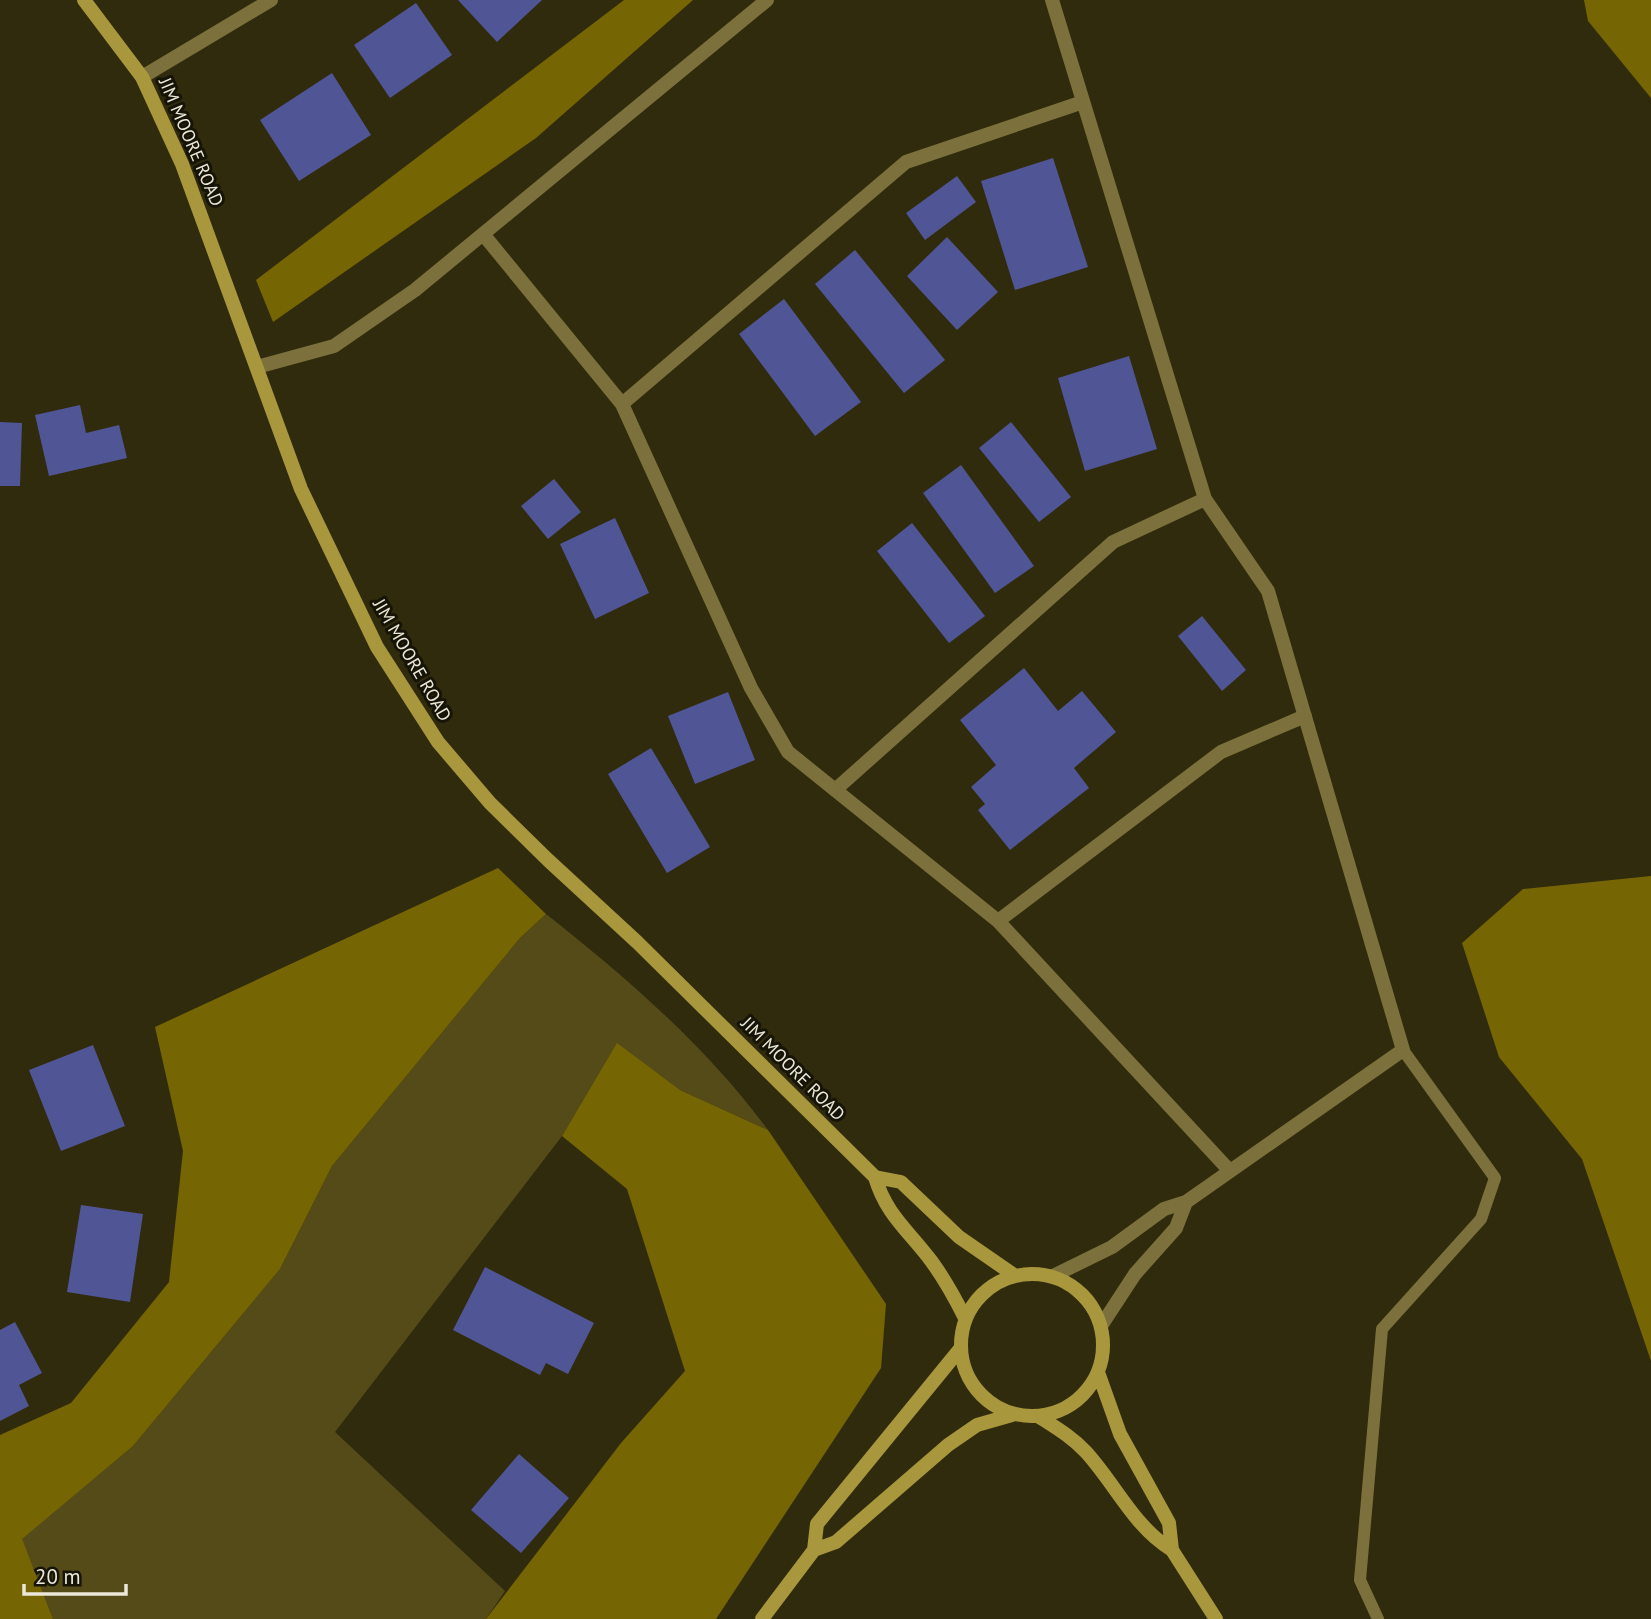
<svg xmlns="http://www.w3.org/2000/svg" width="1651" height="1619" viewBox="0 0 1651 1619" font-family="'PT Sans',sans-serif">
	<rect width="100%" height="100%" fill="#312b0d"/>
	<path fill="#554b19" d="M546,914C628,979 705,1045 768,1130L680,1090L617,1044L562,1136L335,1432L505,1591L486,1619H53L21,1539L133,1446L280,1269L332,1166L520,938Z"/>
	<path fill="#766603" d="M624,0H693L536,138L273,322L256,280Z
		M1584,0H1651V98L1588,21Z
		M498,868L546,914L520,938L332,1166L280,1269L133,1446L22,1539L53,1619H0V1435L71,1403L169,1282L183,1151L155,1027Z
		M1651,876V1361L1582,1159L1499,1057L1462,943L1523,889Z
		M617,1043L680,1090L768,1130L886,1304L881,1368L716,1619H486L621,1443L685,1371L627,1189L562,1136Z"/>
	<path fill="#505596" d="M458,0H542L497,42Z
		M416,3L452,55L390,98L354,45Z
		M332,73L371,135L299,181L260,120Z
		M1053,158L1088,267L1015,290L981,181Z
		M957,176L976,202L925,240L906,213Z
		M947,237L998,292L957,330L907,276Z
		M855,250L945,360L904,393L815,284Z
		M784,299L861,402L815,436L739,334Z
		M1129,356L1157,449L1085,471L1058,378Z
		M80,405L86,433L119,425L127,458L49,476L35,415Z
		M0,422L22,423L20,486H0Z
		M1011,422L1071,497L1039,522L979,448Z
		M961,465L1034,566L995,593L923,493Z
		M554,479L581,512L548,539L521,506Z
		M615,518L649,593L595,619L560,544Z
		M912,523L985,616L949,643L877,551Z
		M1202,616L1246,670L1222,691L1178,636Z
		M1024,668L1058,711L1082,691L1116,732L1074,768L1089,788L1010,850L978,810L985,804L971,787L996,765L960,720Z
		M728,692L755,760L695,784L668,716Z
		M651,748L710,847L667,873L608,774Z
		M93,1045L125,1126L61,1151L29,1070Z
		M81,1205L143,1214L130,1302L67,1292Z
		M485,1267L594,1323L568,1374L546,1363L540,1375L453,1330Z
		M15,1322L42,1373L19,1385L29,1406L0,1421V1330Z
		M519,1454L569,1498L521,1553L471,1510Z"/>
	<g fill="none" stroke-linecap="round" stroke-linejoin="round">
		<path stroke="#7c713c" stroke-width="12" d="M1378,1619L1360,1580L1382,1329L1481,1219L1495,1178L1403,1050"/>
		<path stroke="#7c713c" stroke-width="14" d="M1052,0L1205,499L1268,591L1403,1050L1186,1202L1164,1209L1112,1247L1053,1276
			M142,77L271,0
			M483,234L622,404L751,688L788,752L998,921L1229,1170
			M257,367L334,346L415,290L767,0
			M622,404L906,162L1083,102
			M835,790L1113,542L1205,499
			M998,921L1221,752L1305,716
			M1101,1326L1135,1274L1176,1228L1186,1202"/>
		<path stroke="#a9973d" stroke-width="14" d="M84,0L142,77L182,164L301,489L377,647L438,742L490,803L548,860L637,942L875,1177C886,1215 909,1231 932,1262C945,1280 955,1298 965,1318
			M875,1177L901,1182L959,1237L1014,1275
			M961 1345a71 71 0 1 1 142 0a71 71 0 1 1-142 0Z
			M1099,1375L1120,1434L1169,1523L1172,1550L1216,1619
			M1038,1416C1055,1427 1072,1437 1086,1452C1116,1485 1134,1527 1172,1550
			M814,1550L836,1542L948,1445L977,1425L1012,1415
			M762,1619L814,1550L817,1524L960,1349"/>
	</g>
	<g text-anchor="middle" stroke-width="6" stroke-linejoin="round" paint-order="stroke">
		<g font-size="18" fill="#ebe8d7" stroke="#161407">
			<text transform="translate(191 142) rotate(67)" y="6">JIM MOORE ROAD</text>
			<text transform="translate(412 660) rotate(60)" y="6">JIM MOORE ROAD</text>
			<text transform="translate(793 1069) rotate(45)" y="6">JIM MOORE ROAD</text>
		</g>
	</g>
	<path d="M24 1584v10h102v-10" fill="none" stroke="#ebe8d7" stroke-width="3.5"/>
	<text x="35" y="1584" font-size="21" fill="#ebe8d7" stroke="#161407" stroke-width="5" paint-order="stroke">20 m</text>
</svg>
